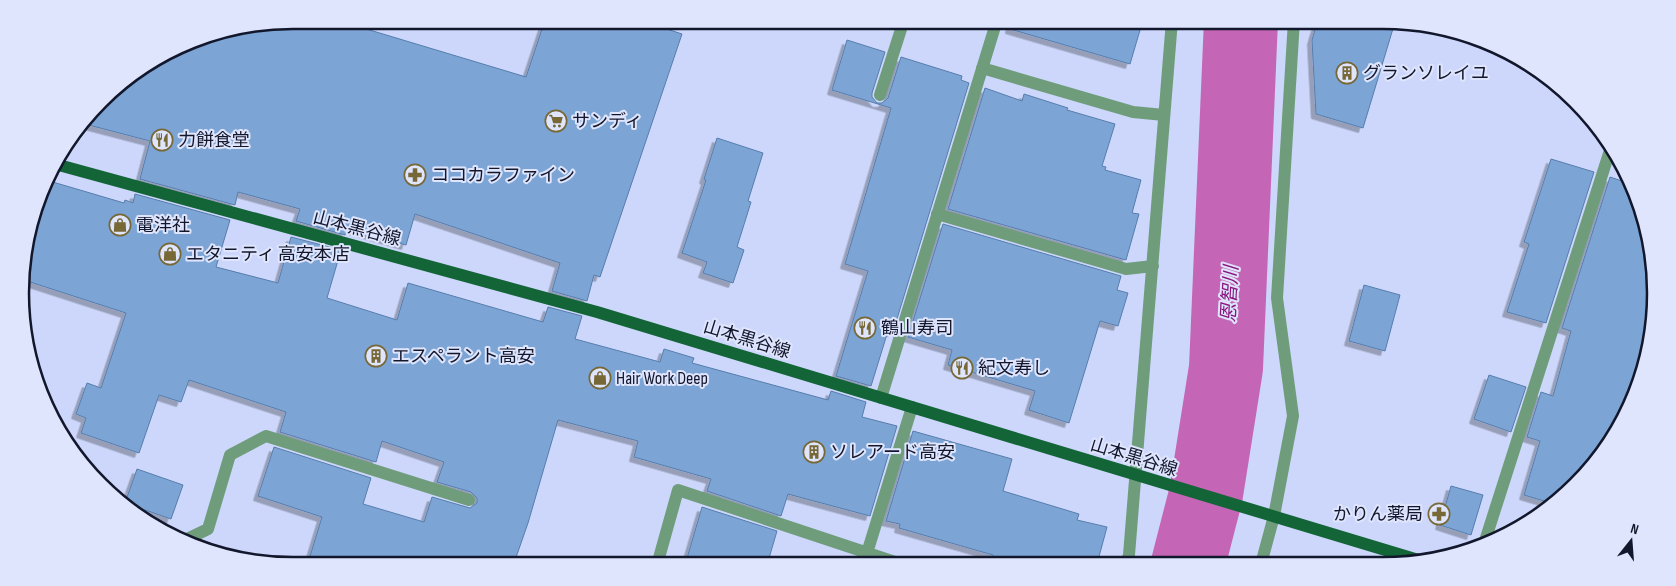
<svg xmlns="http://www.w3.org/2000/svg" width="1676" height="586" viewBox="0 0 1676 586" font-family="'Sofia Sans Condensed','Noto Sans JP',sans-serif">
	<defs>
		<filter id="shadow"><feDropShadow dx="-4.5" dy="4.5" stdDeviation="0" flood-color="#0004"/></filter>
	</defs>
	<rect width="100%" height="100%" fill="#cdd7fb"/>
	<g fill="none" stroke-linecap="round" stroke-linejoin="round">
		<path stroke="#c466b5" stroke-width="74" d="M1188,564L1206,494L1226,368L1241,20"/>
	</g>
	<path fill="#7ca5d6" stroke="#567dac" filter="url(#shadow)" d="M293,20H355L353,25L526,77L545,20H640L682,34L600,277L594,275L587,301L552,291L560,263L415,214L406,245L347,228L345,235L296,221L300,209L238,192L235,205L140,179L150,141L85,124L113,88L189,41Z
		M1011,20H1143L1130,64L1010,29Z
		M1318,20H1383L1395,22L1363,128L1316,114L1312,40Z
		M847,40L885,52L872,93V97L877,103H882L888,98L901,57L962,76L961,80L969,83L893,332L888,331L871,386L836,376L868,271L845,264L891,108L832,90Z
		M985,88L1022,101L1024,94L1068,108L1067,110L1115,124L1102,166L1106,167L1105,170L1141,180L1132,213L1139,214L1126,260L948,209Z
		M717,138L763,153L748,201L751,202L737,247L744,250L733,283L703,273L707,262L682,253L706,180L704,179Z
		M1551,159L1594,172L1546,323L1507,312L1529,244L1524,242Z
		M1610,177L1628,183L1654,257L1647,363L1619,430L1563,498L1554,504L1524,495L1540,441L1527,437L1541,392L1553,396L1571,331L1562,328Z
		M46,180L124,203L125,200L133,203L135,194L230,220L216,267L278,283L291,237L341,250L327,298L397,320L408,283L543,322L548,307L582,316L575,339L660,362L664,349L694,358L692,363L828,400L831,391L866,402L862,417L897,426L870,516L788,494L781,516L707,491L711,479L634,457L638,441L558,420L528,523L513,566H307L322,517L258,496L274,447L371,478L363,504L424,522L432,497L470,508L477,503V498L471,492L437,482L444,462L382,441L376,462L280,432L286,412L189,380L181,402L159,395L139,453L81,433L86,418L76,414L87,383L101,388L126,313L24,280L22,258Z
		M943,224L1121,276L1117,290L1128,293L1118,326L1100,321L1069,423L1029,410L1035,391L948,365L952,350L908,337Z
		M1364,285L1400,295L1385,351L1349,341Z
		M1489,375L1526,387L1511,432L1474,419Z
		M913,431L1012,459L1003,491L1079,514L1077,520L1107,527L1097,564H1017L993,557V555L899,528L900,524L886,521Z
		M137,469L183,485L171,519L125,503Z
		M1451,486L1483,495L1471,535L1440,525Z
		M702,507L777,531L767,565H685Z"/>
	<g fill="none" stroke-linecap="round" stroke-linejoin="round">
		<path stroke="#6f9d7c" stroke-width="12" d="M982,68L1133,112L1164,115
			M880,95L904,20
			M937,214L1126,269L1153,266
			M881,398L997,20
			M185,540L208,529L230,455L266,436L469,500
			M1484,544L1611,147
			M867,553L912,407
			M1126,564L1129,555L1172,20
			M1261,564L1274,516L1293,416L1277,298L1294,20
			M657,565L678,490L904,565"/>
		<path stroke="#136538" stroke-width="12" d="M55,164L597,312L1425,562"/>
	</g>
	<defs>
		<g id="building-ring" transform="scale(1.125)"><circle r="9.5" fill="#dee5fd" stroke="#776836" stroke-width="1.5"/><path d="M-4-6H4V6H1V3H-1V6H-4ZM-2.5-4.3h1.7v1.8h-1.7ZM.8-4.3h1.7v1.8H.8ZM-2.5-1h1.7V.8h-1.7ZM.8-1h1.7V.8H.8Z" fill="#776836"/></g>
		<g id="supermarket-ring" transform="scale(1.125)"><circle r="9.5" fill="#dee5fd" stroke="#776836" stroke-width="1.5"/><path d="M-6-5.5h2.5l.6 2H6L4.5 2H-2.5L-4.4-4H-6ZM-1.5 3.2a1.3 1.3 0 1 0 .1 0ZM3 3.2a1.3 1.3 0 1 0 .1 0Z" fill="#776836"/></g>
		<g id="restaurant-ring" transform="scale(1.125)"><circle r="9.5" fill="#dee5fd" stroke="#776836" stroke-width="1.5"/><path d="M-5-6h1v4h1v-4h1v4h1v-4h1v5L-1.5 .5V6h-2V.5L-5-1ZM5-6V6H3V1.5H1.5Q1.5-4 5-6Z" fill="#776836"/></g>
		<g id="pharmacy-ring" transform="scale(1.125)"><circle r="9.5" fill="#dee5fd" stroke="#776836" stroke-width="1.5"/><path d="M-2-6h4v4h4v4h-4v4h-4v-4h-4v-4h4Z" fill="#776836"/></g>
		<g id="shop-ring" transform="scale(1.125)"><circle r="9.5" fill="#dee5fd" stroke="#776836" stroke-width="1.5"/><path d="M-5-2.5h2.3a2.7 3.5 0 0 1 5.4 0H5L5.5 6h-11ZM-1.5-2.5h3a1.5 2.3 0 0 0-3 0Z" fill="#776836"/></g>
	</defs>
	<g fill-rule="evenodd">
		<use href="#building-ring" x="1347" y="73"/>
		<use href="#supermarket-ring" x="556" y="121"/>
		<use href="#restaurant-ring" x="162" y="140"/>
		<use href="#pharmacy-ring" x="415" y="175"/>
		<use href="#shop-ring" x="120" y="225"/>
		<use href="#shop-ring" x="170" y="254"/>
		<use href="#restaurant-ring" x="865" y="328"/>
		<use href="#building-ring" x="376" y="356"/>
		<use href="#restaurant-ring" x="962" y="368"/>
		<use href="#shop-ring" x="600" y="378"/>
		<use href="#building-ring" x="814" y="452"/>
		<use href="#pharmacy-ring" x="1439" y="514"/>
	</g>
	<g text-anchor="middle" stroke-width="4" stroke-linejoin="round" paint-order="stroke">
		<g font-size="18" fill="#13172c" stroke="#dee5fd" text-anchor="start">
			<text x="1363" y="79">グランソレイユ</text>
			<text x="572" y="127">サンディ</text>
			<text x="178" y="146">力餅食堂</text>
			<text x="431" y="181">ココカラファイン</text>
			<text x="136" y="231">電洋社</text>
			<text x="186" y="260">エタニティ 高安本店</text>
			<text x="881" y="334">鶴山寿司</text>
			<text x="392" y="362">エスペラント高安</text>
			<text x="978" y="374">紀文寿し</text>
			<text x="616" y="384">Hair Work Deep</text>
			<text x="830" y="458">ソレアード高安</text>
			<text x="1423" y="520" text-anchor="end">かりん薬局</text>
		</g>
		<g font-size="18" fill="#13172c" stroke="#dee5fd">
			<text transform="translate(357 228) rotate(15)" y="6">山本黒谷線</text>
			<text transform="translate(747 339) rotate(17)" y="6">山本黒谷線</text>
			<text transform="translate(1134 457) rotate(17)" y="6">山本黒谷線</text>
		</g>
		<g font-size="19" font-style="italic" fill="#8b157e" stroke="#dee5fd">
			<text transform="translate(1229 294) rotate(-87)" y="7">恩智川</text>
		</g>
	</g>
	<path d="M0 0H1676V586H0ZM293 29H1383A264 264 0 0 1 1647 293V293A264 264 0 0 1 1383 557H293A264 264 0 0 1 29 293V293A264 264 0 0 1 293 29Z" fill="#dee5fd" fill-rule="evenodd"/>
	<path fill="none" stroke="#13172c" stroke-width="2.5" d="M293 29H1383A264 264 0 0 1 1647 293V293A264 264 0 0 1 1383 557H293A264 264 0 0 1 29 293V293A264 264 0 0 1 293 29Z"/>
	<g transform="translate(1631 541) rotate(17)" stroke="#dee5fd" stroke-width="4" paint-order="stroke">
	<path d="M0-4L9 19L0 12L-9 19Z" fill="#13172c"/>
	<text y="-8" font-size="14" font-weight="bold" text-anchor="middle" fill="#13172c">N</text>
	</g>
</svg>
